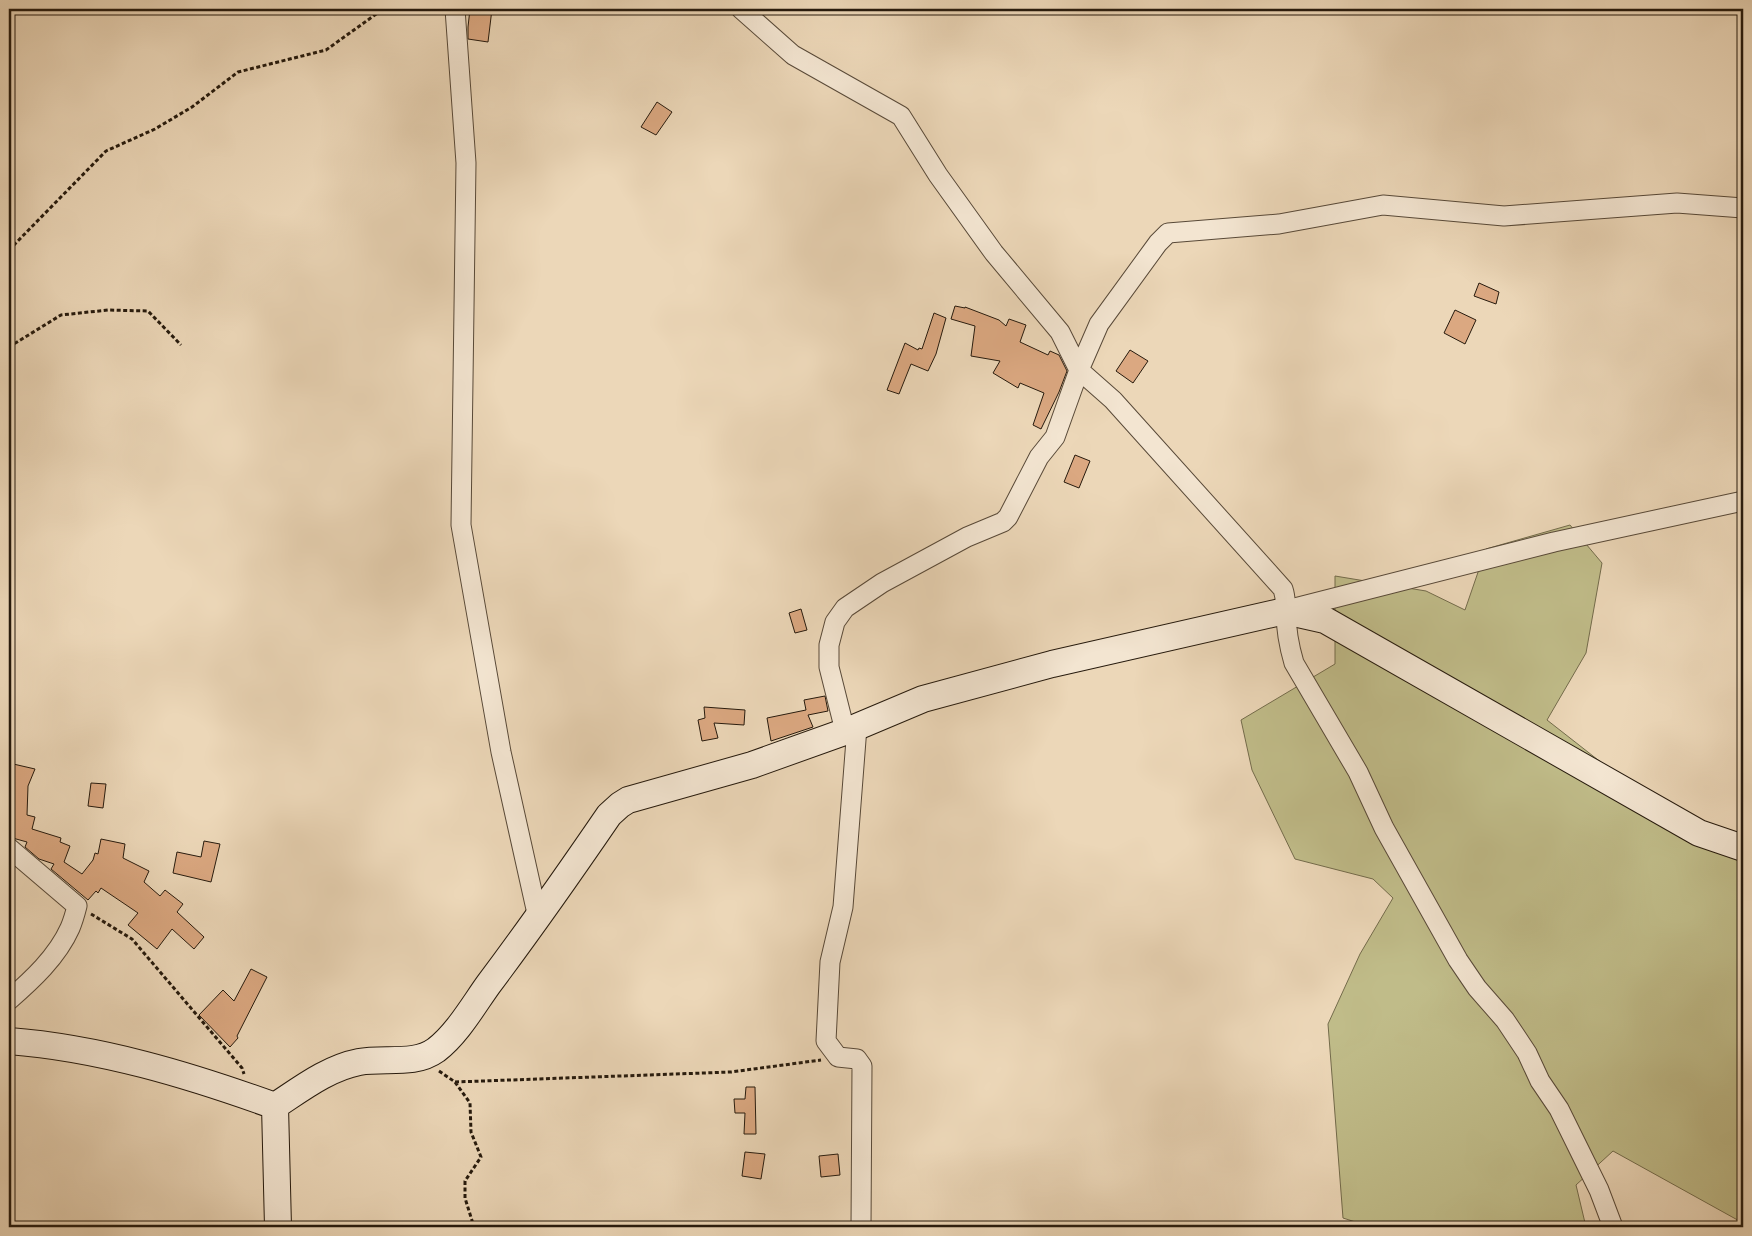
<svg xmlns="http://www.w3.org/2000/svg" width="1752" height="1236" viewBox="0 0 1752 1236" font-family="'IM FELL DW Pica',serif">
	<rect width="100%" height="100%" fill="#ecd7b8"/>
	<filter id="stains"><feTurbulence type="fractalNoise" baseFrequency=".004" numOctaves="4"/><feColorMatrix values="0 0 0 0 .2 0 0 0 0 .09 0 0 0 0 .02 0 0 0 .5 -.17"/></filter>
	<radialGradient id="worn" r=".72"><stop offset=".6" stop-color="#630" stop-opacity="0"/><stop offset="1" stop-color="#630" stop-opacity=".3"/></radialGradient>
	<path fill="#c0bc89" stroke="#736b4b" d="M1570,525L1602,563L1586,653L1547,720L1685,828L1743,832V1223L1613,1151L1576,1185L1586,1227H1371L1343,1218L1328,1024L1360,954L1393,898L1373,879L1295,859L1252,770L1241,720L1335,664V576L1426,591L1465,610L1486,549Z"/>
	<path fill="#dba881" stroke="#261a0d" d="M470,9H492L488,42L468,39V27Z
		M657,102L672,112L656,135L641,127Z
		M1479,283L1499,292L1496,304L1474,296Z
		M955,306L965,308V307L999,320L1006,326L1009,319L1026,325L1020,342L1048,355L1050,351L1059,355L1067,371L1059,392L1041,429L1033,425L1044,393L1020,383L1018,388L993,373L1000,361L971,356L975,326L951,319Z
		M1455,310L1476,320L1465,344L1444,333Z
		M934,313L946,318L936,354L928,371L911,364L899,394L887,390L905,343L918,350L919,348L922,349Z
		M1130,350L1148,361L1133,383L1116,371Z
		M1075,455L1090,461L1079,488L1064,482Z
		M801,609L807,630L795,633L789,613Z
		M825,696L828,711L808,715L813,727L771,741L767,718L806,710L804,700Z
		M704,707L745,710L744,725L714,723L718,738L702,741L698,720L705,718Z
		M9,763L35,769L28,786L27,815L35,817L32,829L61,838L60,842L70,846L64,862L82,874L93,860L95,853L98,854L101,839L125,844L123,858L149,871L144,882L160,896L165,890L183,904L177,912L204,937L194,949L172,929L157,949L128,925L138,913L101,888L98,893L96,891L88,900L51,869L54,864L39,859L25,847L27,842L9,837Z
		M91,783L106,784L103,808L88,806Z
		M204,841L220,844L211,882L173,873L177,852L201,857Z
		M251,969L267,977L237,1036L238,1038L230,1047L199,1015L223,990L234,1001Z
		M746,1087H755L756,1134H744L745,1113H735L734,1099H745Z
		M745,1152L765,1154L761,1179L742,1176Z
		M838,1154L840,1175L821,1177L819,1156Z"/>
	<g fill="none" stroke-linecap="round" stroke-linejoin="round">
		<g stroke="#584938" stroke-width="21">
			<path id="street" d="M455,9L466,163L461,525L501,752L538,918
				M741,9L793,55L901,116L938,175L994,253L1060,332L1079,370L1113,400L1283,589C1286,598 1285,603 1286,612C1286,629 1289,646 1294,663L1358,772L1384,828L1458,960L1477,988L1505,1020L1527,1053L1540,1081L1559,1109L1599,1190L1613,1227
				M1287,610L1554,542L1743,501
				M857,727L843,907L830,962L826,1041L838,1057L857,1059L862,1066L861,1227
				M845,731L829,667V645L835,622L845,608L882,583L967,537L1003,522L1008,517L1039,457L1055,437L1079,370L1099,324L1158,243L1168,233L1279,224L1383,205L1504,216L1677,203L1743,208
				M9,848L77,906C75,914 73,921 70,928C57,957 32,980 9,1000"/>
		</g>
		<g stroke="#261a0d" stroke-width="28">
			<path id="secondary" d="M9,1041C100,1048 189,1075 275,1106C301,1089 328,1068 359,1062C384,1057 414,1066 436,1050C457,1034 473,1006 488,985C530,929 570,872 609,815L620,805L628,800L752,765L847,731L923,699L1052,664L1285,611L1325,620L1699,833L1743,848
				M275,1106L278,1227"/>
		</g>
		<path stroke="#261a0d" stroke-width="3" stroke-dasharray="4 2.5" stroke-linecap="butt" d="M9,250L106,151L155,129L192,107L238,72L326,50L379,12L388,9
			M9,347L61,315L108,310L148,311L181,345
			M91,914L132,939L242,1068L244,1074
			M439,1071L455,1082L470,1103L471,1132L481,1157L465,1181V1198L474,1227
			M455,1082L731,1072L821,1060"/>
		<use href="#street" stroke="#f3e5d1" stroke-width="19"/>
		<use href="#secondary" stroke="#f3e5d1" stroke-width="26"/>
	</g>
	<rect width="1752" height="1236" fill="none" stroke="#ecd7b8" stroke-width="30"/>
	<rect x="10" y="10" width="1732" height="1216" fill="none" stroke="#261a0d" stroke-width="2.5"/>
	<rect x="15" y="15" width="1722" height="1206" fill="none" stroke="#261a0d"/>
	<rect width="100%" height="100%" filter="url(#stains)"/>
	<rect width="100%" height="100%" fill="url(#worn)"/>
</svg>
